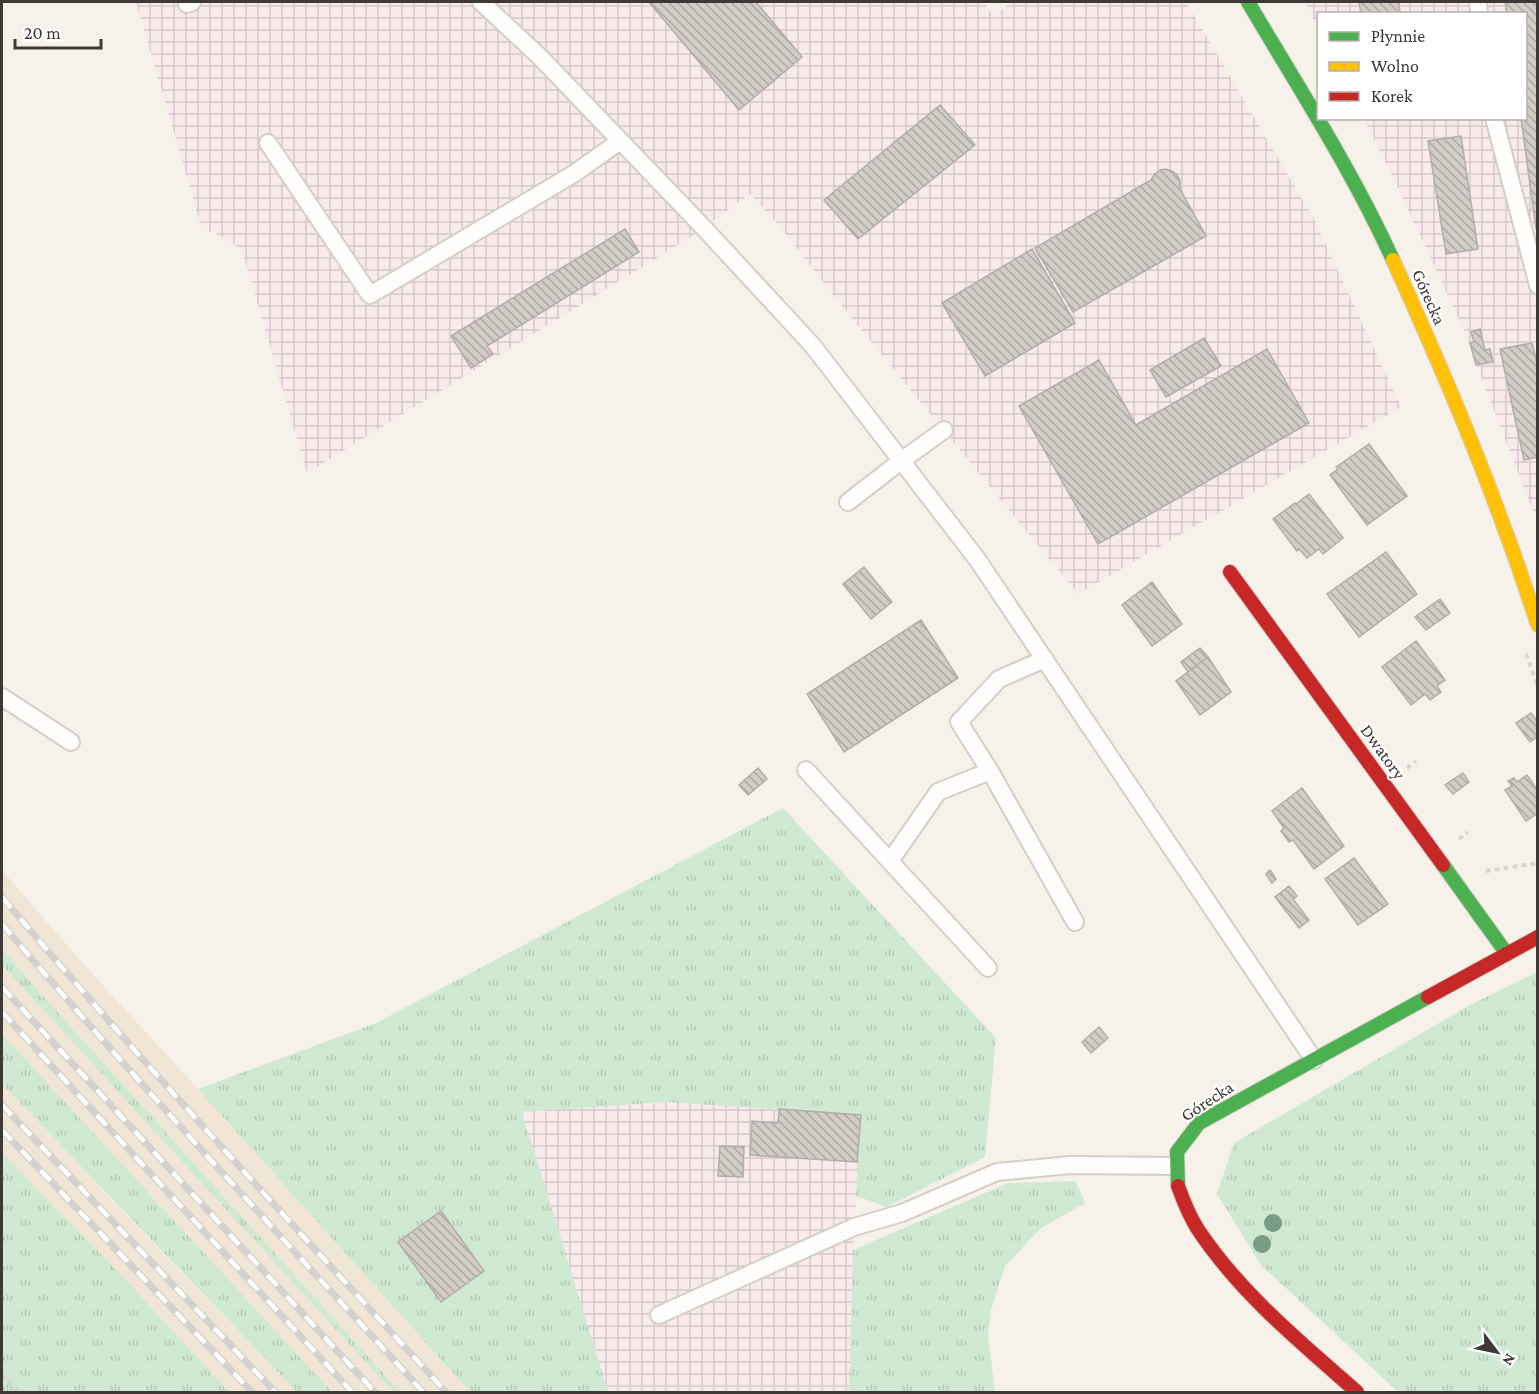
<svg xmlns="http://www.w3.org/2000/svg" width="1539" height="1394" viewBox="0 0 1539 1394" font-family="'Crimson Pro',serif">
	<defs>
		<pattern id="industrial-grid" width="8" height="8" patternUnits="userSpaceOnUse" patternTransform="scale(1.5)"><rect width="8" height="8" fill="#f9eaec"/><path d="M0 4h8M4 0v8" fill="none" stroke="#d6c9cb"/></pattern>
		<pattern id="grass-tufts" width="24" height="20" patternUnits="userSpaceOnUse" patternTransform="scale(1.5)"><rect width="24" height="20" fill="#d0e9d2"/><path d="M3 7l-1-3M5 7V3M7 7l1-3M15 17l-1-3M17 17v-4M19 17l1-3" fill="none" stroke="#b4c9b5"/></pattern>
		<pattern id="building-back-hatch" width="6" height="6" patternUnits="userSpaceOnUse" patternTransform="scale(1.5)"><rect width="6" height="6" fill="#d2cec7"/><path d="M-1 5l2 2M0 0l6 6M5-1l2 2" fill="none" stroke="#aca8a2"/></pattern>
	</defs>
	<rect width="100%" height="100%" fill="#f7f2e9"/>
	<path fill="#f1e6d6" d="M2,870L79,959L198,1089L470,1392H400L34,986L2,948Z
		M2,965L186,1166L393,1392H332L150,1197L2,1034Z
		M2,1084L146,1236L297,1392H229L2,1153Z"/>
	<path fill="url(#industrial-grid)" d="M136,2H983L994,16L1011,2H1186L1314,219L1401,407L1078,594L849,315L777,223L750,194L691,237L307,473L242,250L215,233L202,229Z
		M1305,2H1537V521L1483,382L1467,337L1393,177L1364,119L1526,118V14H1318V28Z
		M666,1102L861,1115L853,1250L849,1392H608L521,1112Z"/>
	<path fill="url(#grass-tufts)" d="M783,808L996,1038L985,1157L887,1207L856,1196L860,1115L666,1102L522,1112L608,1392H470L198,1089L374,1024Z
		M2,948L34,986L400,1392H393L2,965Z
		M1537,972V1392H1398L1261,1265L1217,1194L1234,1143L1468,1006Z
		M2,1034L332,1392H297L2,1084Z
		M2,1153L122,1276L229,1392H2Z
		M1076,1181L1085,1203L1041,1228L1005,1266L991,1310L988,1334L995,1392H849L853,1250L1008,1183Z"/>
	<path fill="url(#building-back-hatch)" stroke="#b2ada6" stroke-width="1.5" d="M649,2H756L802,57L739,110Z
		M1359,2H1399L1400,14H1361Z
		M1505,2H1538V228L1536,229L1521,118H1526V14H1507Z
		M940,105L975,145L858,239L824,200Z
		M1461,136L1478,249L1446,254L1428,141Z
		M1165,169L1172,171L1177,175L1180,181V189L1206,236L1073,312L1035,248L1151,180L1154,175L1160,170Z
		M625,229L639,252L487,346L493,354L471,368L451,336Z
		M1032,249L1075,323L985,376L942,303Z
		M1480,329L1485,350L1490,349L1493,362L1476,365L1470,343L1474,342L1471,332Z
		M1204,338L1221,366L1166,397L1150,370Z
		M1532,343L1538,367V457L1524,460L1500,349Z
		M1267,349L1309,423L1098,544L1019,406L1099,360L1136,425Z
		M1369,444L1407,496L1367,525L1330,475L1338,469L1336,467Z
		M1309,494L1343,538L1323,554L1319,549L1307,558L1299,549L1297,551L1273,519L1295,503L1296,504Z
		M1386,552L1417,594L1359,637L1327,594Z
		M864,567L892,602L871,619L843,584Z
		M1152,582L1182,624L1152,646L1122,605Z
		M1440,599L1450,613L1426,630L1415,617Z
		M921,620L958,678L844,752L807,694Z
		M1416,641L1445,680L1437,686L1441,692L1430,700L1425,694L1411,705L1382,667Z
		M1200,648L1208,657L1188,672L1181,662Z
		M1208,657L1231,692L1200,715L1176,681Z
		M1531,713L1538,722V736L1530,742L1516,723Z
		M758,768L767,779L748,795L739,785Z
		M1463,773L1469,782L1453,794L1445,785Z
		M1527,775L1538,791V813L1526,821L1505,790L1512,786L1508,781L1514,778L1517,782Z
		M1302,788L1344,846L1314,869L1293,840L1289,842L1281,831L1284,828L1272,811Z
		M1354,858L1388,904L1358,925L1325,879Z
		M1270,870L1276,879L1272,883L1266,874Z
		M1289,886L1297,896L1293,899L1309,920L1299,928L1275,897Z
		M1099,1027L1108,1038L1091,1053L1082,1042Z
		M779,1109L861,1115L857,1162L750,1155L752,1121L778,1123Z
		M720,1146L744,1147L743,1177L718,1176Z
		M441,1211L484,1271L441,1302L398,1242Z"/>
	<g fill="none" stroke-linecap="round" stroke-linejoin="round">
		<g stroke="#d3cec8" stroke-width="20">
			<path id="lane" d="M481,2L540,57L704,228L813,346L977,559L1314,1060
				M1478,2L1479,14
				M187,4L192,2
				M1494,118L1538,285
				M268,143L370,295L575,173L620,141
				M848,502L901,461L944,430
				M1045,659L999,679L959,722L990,771L1075,922
				M2,697L71,742
				M806,770L988,968
				M890,861L938,792L990,771
				M659,1315L854,1227L902,1213L997,1172L1070,1165L1175,1166"/>
		</g>
		<g stroke="#d3cec8" stroke-width="16">
			<path id="fast" d="M1248,2C1298,87 1352,170 1393,260
				M1443,865L1507,954
				M1178,1186L1177,1152L1199,1123L1428,997"/>
		</g>
		<g stroke="#d3cec8" stroke-width="16">
			<path id="slow" d="M1393,260C1433,349 1472,438 1505,530C1517,561 1527,593 1538,625"/>
		</g>
		<g stroke="#d3cec8" stroke-width="16">
			<path id="jam" d="M1230,572L1443,865
				M1428,997L1538,937
				M1178,1186C1183,1200 1189,1215 1197,1228C1239,1292 1300,1342 1357,1392"/>
		</g>
		<path stroke="#d6d5d3" stroke-width="4" stroke-dasharray="4.5 4.5" stroke-linecap="butt" d="M1526,654L1538,687
			M1407,768L1416,761
			M1459,839L1468,832
			M1486,871L1538,863
			M2,1375L19,1392"/>
		<use href="#lane" stroke="#fefdfc" stroke-width="16"/>
		<use href="#fast" stroke="#4caf50" stroke-width="14"/>
		<use href="#slow" stroke="#ffc107" stroke-width="14"/>
		<use href="#jam" stroke="#c62828" stroke-width="14"/>
		<g stroke="#d3d2cf" stroke-width="7">
			<path id="rail" d="M2,897C145,1067 297,1229 446,1392
				M2,924C138,1084 282,1237 423,1392
				M2,987L375,1392
				M2,1012L352,1392
				M2,1105L275,1392
				M2,1130L252,1392"/>
		</g>
		<use href="#rail" stroke="#fff" stroke-width="4.5" stroke-dasharray="14" stroke-linecap="butt"/>
	</g>
	<g fill="#789d84">
		<circle cx="1273" cy="1223" r="9"/>
		<circle cx="1262" cy="1244" r="9"/>
	</g>
	<g text-anchor="middle" stroke-width="4.5" stroke-linejoin="round" paint-order="stroke">
		<g font-size="18" fill="#3e3934" stroke="#fff">
			<text transform="translate(1429 297) rotate(66)" y="6">Górecka</text>
			<text transform="translate(1383 752) rotate(54)" y="6">Dwatory</text>
			<text transform="translate(1207 1101) rotate(-33)" y="6">Górecka</text>
		</g>
	</g>
	<rect width="1539" height="1394" fill="none" stroke="#3e3934" stroke-width="6"/>
	<rect x="1317" y="12" width="210" height="108" fill="#ffffff" stroke="#b2b0ae" stroke-width="1.5"/>
	<rect x="1329" y="32" width="30" height="9" fill="#4caf50" stroke="#b2b0ae" stroke-width="1.5"/>
	<text x="1371" y="42" font-size="18" fill="#3e3934">Płynnie</text>
	<rect x="1329" y="62" width="30" height="9" fill="#ffc107" stroke="#b2b0ae" stroke-width="1.5"/>
	<text x="1371" y="72" font-size="18" fill="#3e3934">Wolno</text>
	<rect x="1329" y="92" width="30" height="9" fill="#c62828" stroke="#b2b0ae" stroke-width="1.5"/>
	<text x="1371" y="102" font-size="18" fill="#3e3934">Korek</text>
	<g transform="translate(1497 1352) rotate(122)" stroke="#ffffff" stroke-width="4.5" paint-order="stroke">
	<path d="M0-4.5L10 22L0 15L-10 22Z" fill="#3e3934"/>
	<text y="-9" font-size="16" font-weight="bold" text-anchor="middle" fill="#3e3934">N</text>
	</g>
	<path d="M15 39v9h86v-9" fill="none" stroke="#3e3934" stroke-width="3"/>
	<text x="24" y="39" font-size="18" fill="#3e3934" stroke="#ffffff" stroke-width="4.5" paint-order="stroke">20 m</text>
</svg>
